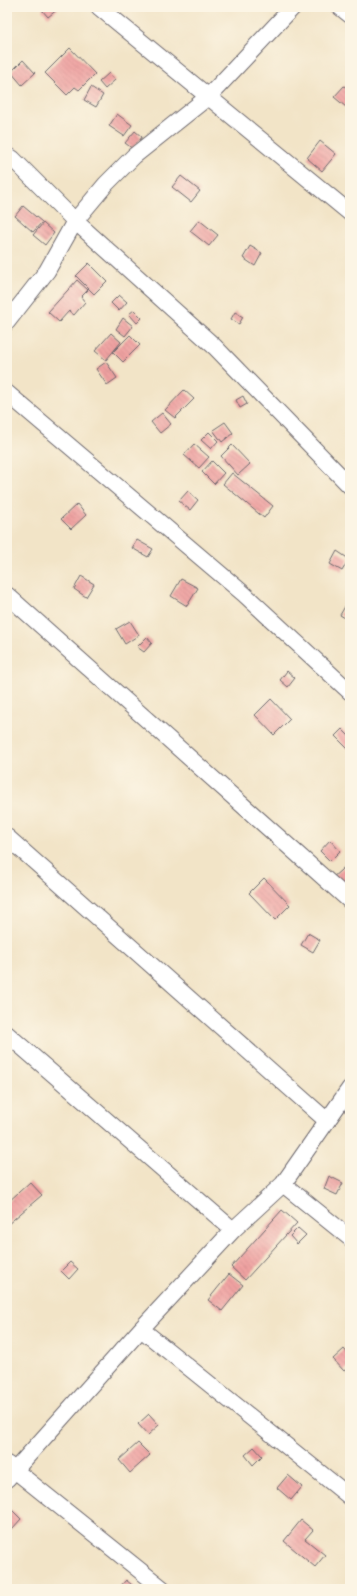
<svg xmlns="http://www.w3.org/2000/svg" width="357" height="1596" viewBox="0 0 357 1596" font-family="'IM FELL English',serif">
	<defs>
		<pattern id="building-back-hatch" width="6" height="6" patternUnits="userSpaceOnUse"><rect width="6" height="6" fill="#efa2a1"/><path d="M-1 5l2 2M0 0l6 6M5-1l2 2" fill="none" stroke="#cd8b8c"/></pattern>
	</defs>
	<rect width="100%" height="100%" fill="#fcf5e5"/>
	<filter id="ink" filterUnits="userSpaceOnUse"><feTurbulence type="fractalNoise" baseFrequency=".025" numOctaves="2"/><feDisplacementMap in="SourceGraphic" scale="8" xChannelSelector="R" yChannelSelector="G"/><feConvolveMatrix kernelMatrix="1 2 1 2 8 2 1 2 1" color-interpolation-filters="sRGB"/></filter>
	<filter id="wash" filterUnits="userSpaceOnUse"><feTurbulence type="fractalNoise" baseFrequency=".012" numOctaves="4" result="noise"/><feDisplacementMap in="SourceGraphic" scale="16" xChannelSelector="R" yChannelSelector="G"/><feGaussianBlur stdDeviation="0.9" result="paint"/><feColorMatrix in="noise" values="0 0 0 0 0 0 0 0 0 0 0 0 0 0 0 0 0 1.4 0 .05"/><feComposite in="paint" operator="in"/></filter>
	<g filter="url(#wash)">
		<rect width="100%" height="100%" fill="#f2e4c7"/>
		<g id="blocks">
			<path fill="url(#building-back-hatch)" d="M46,7H56L58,9L48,17L42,10Z
				M70,48L95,74L79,90L75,87L67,95L45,73Z
				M23,60L35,73L22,85L11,72Z
				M109,73L115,80L105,89L99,82Z
				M344,86L350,90V102L346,107L334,97Z
				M91,87L103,95L96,107L84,100Z
				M117,114L132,125L124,136L109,126Z
				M135,131L142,137L133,149L125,143Z
				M320,141L336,154L322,171L307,158Z
				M181,176L200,191L191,202L172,187Z
				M23,206L42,222L33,232L15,216Z
				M199,220L218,235L209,246L190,231Z
				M43,223L54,233L45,245L33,235Z
				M250,246L262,253L255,266L243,258Z
				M89,263L107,281L94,294L76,276Z
				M77,280L88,290L81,297L85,302L74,315L69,311L59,322L48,312Z
				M119,295L127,302L119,311L111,303Z
				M134,310L142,318L137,323L129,314Z
				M235,312L243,317L239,324L231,319Z
				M123,318L133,326L125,336L116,329Z
				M111,333L121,342L106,360L95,351Z
				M130,335L140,345L123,362L113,352Z
				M106,362L117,378L107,385L96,369Z
				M184,390L194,399L175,418L165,410Z
				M243,396L247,404L240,408L236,400Z
				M162,413L171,424L160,433L151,422Z
				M225,422L233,433L222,442L213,430Z
				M209,432L218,441L211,449L201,440Z
				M194,444L209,457L199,468L184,455Z
				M232,445L250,464L238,475L221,456Z
				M212,461L224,473L214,484L202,472Z
				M232,473L273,506L264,518L223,484Z
				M188,491L198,500L190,510L179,501Z
				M77,504L86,515L71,529L61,519Z
				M137,540L153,549L148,557L132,548Z
				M337,551L349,559L342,571L330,564Z
				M81,576L94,584L86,597L74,589Z
				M181,579L198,588L187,606L171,596Z
				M347,603L350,605V621L340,615Z
				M130,621L139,635L125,644L116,629Z
				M147,637L152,643L144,652L137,647Z
				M287,671L295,678L288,687L280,680Z
				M271,699L290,719L274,735L255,715Z
				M342,729L350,737V751L335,736Z
				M330,840L340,851L330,861L320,851Z
				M350,862V886L344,892L332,878Z
				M264,878L290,905L275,920L249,893Z
				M308,933L320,940L313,952L301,945Z
				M329,1176L343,1183L337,1195L324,1189Z
				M30,1182L42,1195L7,1225V1203Z
				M282,1210L297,1223L245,1280L231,1267Z
				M298,1228L306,1235L297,1244L290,1236Z
				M70,1262L78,1269L69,1279L61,1271Z
				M229,1274L243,1285L222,1311L208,1300Z
				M344,1349L350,1356V1366L344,1371L333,1359Z
				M149,1414L159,1425L148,1435L138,1424Z
				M138,1443L150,1455L130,1473L119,1460Z
				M254,1447L262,1456L253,1465L245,1455Z
				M288,1475L302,1487L291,1500L277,1488Z
				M12,1510L21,1519L12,1529L7,1524V1516Z
				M301,1520L313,1530L305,1539L325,1555L315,1567L284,1541Z
				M126,1580L137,1589H118Z"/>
		</g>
	</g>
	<g filter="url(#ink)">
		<use href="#blocks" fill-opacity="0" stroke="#6b666c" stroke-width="1"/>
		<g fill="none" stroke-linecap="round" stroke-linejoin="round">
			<g stroke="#6b666c" stroke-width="18">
				<path id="minor" d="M99,7L350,213
					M340,7L350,15
					M7,155L13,159L75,221L215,347L350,486
					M7,322L47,271L75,221L106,184L134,156L208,97L293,7
					M7,393L244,594L350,692
					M7,595L350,901
					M7,837L326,1120
					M7,1034L233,1230
					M283,1184L350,1238
					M141,1329L350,1497
					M7,1464L163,1589
					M7,1479L141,1329L233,1230L283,1184L350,1088"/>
			</g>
			<use href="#minor" stroke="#fff" stroke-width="16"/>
		</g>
	</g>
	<rect width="357" height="1596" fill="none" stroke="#fcf5e5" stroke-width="24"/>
</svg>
